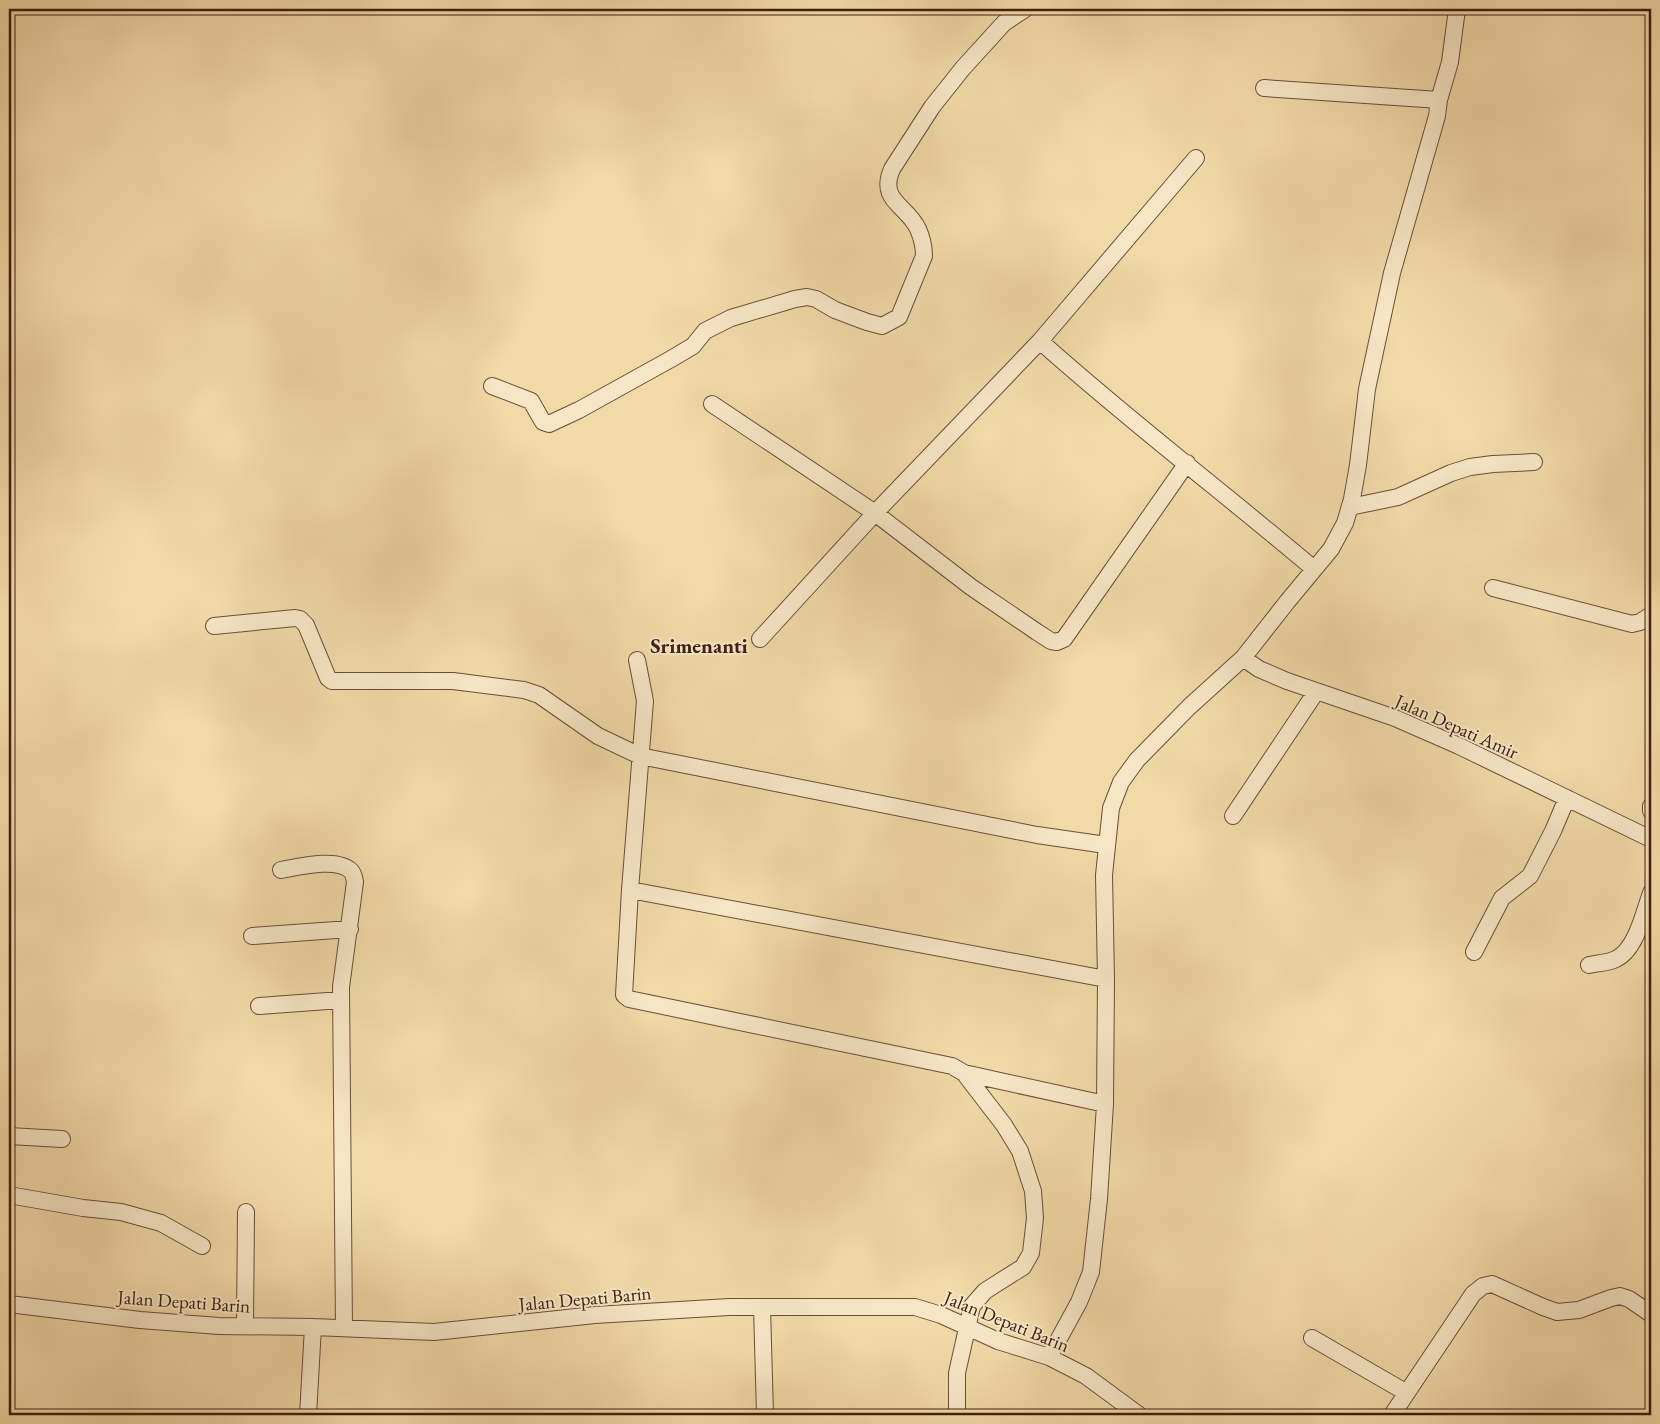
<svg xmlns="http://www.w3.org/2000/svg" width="1660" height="1424" viewBox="0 0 1660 1424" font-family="'EB Garamond',serif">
	<rect width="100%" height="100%" fill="#f2d9a8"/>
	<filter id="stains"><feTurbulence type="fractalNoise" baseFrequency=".004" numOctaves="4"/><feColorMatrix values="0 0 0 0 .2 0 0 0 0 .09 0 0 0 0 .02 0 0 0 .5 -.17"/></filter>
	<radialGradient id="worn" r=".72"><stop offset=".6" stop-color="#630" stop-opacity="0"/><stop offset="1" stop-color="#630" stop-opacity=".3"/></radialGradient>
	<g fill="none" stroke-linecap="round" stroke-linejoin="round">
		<g stroke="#6a4e37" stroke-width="18">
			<path id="minor" d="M1264,88L1439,100
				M1040,341C1128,420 1223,492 1314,569
				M492,386L531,401L543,422L549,424L579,410L671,359L693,346L705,331L731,318L795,299L807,297L816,299L835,310L867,322L882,326L899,317L924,256C924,247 922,238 918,229C907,205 878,201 892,169L932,107L963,68L1004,23L1025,9
				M712,404L875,513L971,587L1037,632L1051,641L1057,642L1064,639L1187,463
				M1350,507L1398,497L1451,473L1470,467L1493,464L1534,462
				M1493,588L1632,624L1640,622L1651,615
				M214,626L295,618L300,619L306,625L328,678L332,681H453L524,690L539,695L598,736L640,756L1037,835L1106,845
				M760,639L875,513L1040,341L1196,158
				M1243,658L1259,669L1287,681L1395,718L1459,746L1651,839
				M637,660L645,701L630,890L624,995L629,999L952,1066L964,1073L1004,1125L1020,1151L1033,1191L1035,1218L1031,1253L1023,1267L985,1291L972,1306L957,1373V1415
				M1651,806V811
				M1233,816L1316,692
				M281,870C298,867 337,857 351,871C354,874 354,878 355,882L341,987L344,1328
				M630,890L1106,979
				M252,936L350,929
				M1474,952L1502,898L1530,876L1553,831L1567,798
				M1589,965C1598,963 1608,963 1616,959C1636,950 1644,912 1651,893
				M259,1006L341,1000
				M964,1073L1105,1104
				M9,1136L62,1139
				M9,1195L83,1208L121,1212L161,1223L202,1246
				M9,1304L140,1320L219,1326L313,1327L434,1332L595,1315L729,1307H915L941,1315L998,1341L1049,1357L1086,1376L1139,1415
				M762,1307L765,1415
				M245,1326L246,1212
				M1312,1338L1407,1393
				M1049,1357L1079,1302L1091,1272L1099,1199L1105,1104L1106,979L1104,875L1111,808L1121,782L1137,760L1189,707L1243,658L1287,602L1331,549L1345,523L1352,499L1358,465L1367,389L1392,273L1437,116L1439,100L1450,62L1457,9
				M308,1415L313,1327
				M1392,1415L1473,1294L1483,1286L1492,1284L1543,1307L1557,1312L1579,1310L1611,1298L1620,1296L1629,1299L1651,1314"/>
		</g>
		<use href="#minor" stroke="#f7e6c6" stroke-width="16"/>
	</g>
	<g text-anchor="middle" stroke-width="4" stroke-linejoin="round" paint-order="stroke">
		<g font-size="19" fill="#3c2011" stroke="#f7e6c6">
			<text transform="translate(1457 726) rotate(24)" y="7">Jalan Depati Amir</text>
			<text transform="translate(585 1298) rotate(-5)" y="7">Jalan Depati Barin</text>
			<text transform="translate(184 1301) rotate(4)" y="7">Jalan Depati Barin</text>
			<text transform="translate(1007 1321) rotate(22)" y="7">Jalan Depati Barin</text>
		</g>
		<g font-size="21" font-weight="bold" fill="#3c2011" stroke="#f7e6c6">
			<text x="699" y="653">Srimenanti</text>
		</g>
	</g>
	<rect width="1660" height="1424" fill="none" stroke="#f2d9a8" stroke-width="30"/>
	<rect x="10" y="10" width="1640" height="1404" fill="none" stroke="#3c2011" stroke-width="2.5"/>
	<rect x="15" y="15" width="1630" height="1394" fill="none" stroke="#3c2011"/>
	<rect width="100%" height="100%" filter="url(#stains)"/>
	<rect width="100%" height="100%" fill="url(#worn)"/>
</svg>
